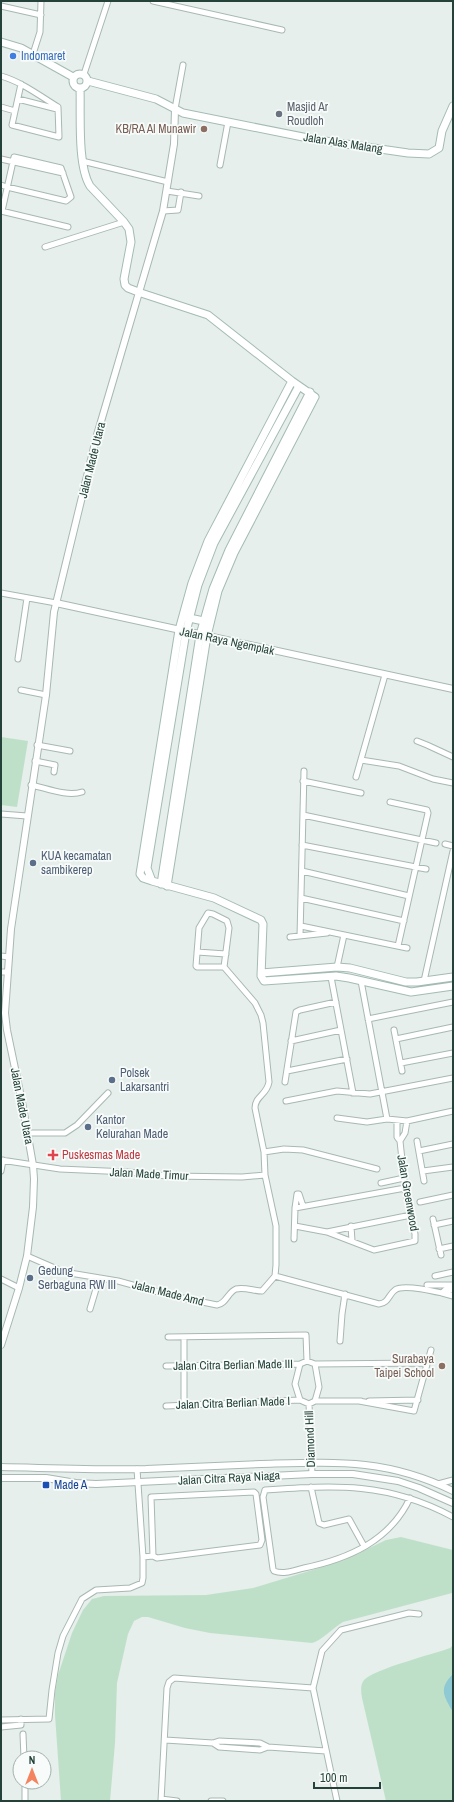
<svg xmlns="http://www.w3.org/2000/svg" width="454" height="1802" viewBox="0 0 454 1802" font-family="'Archivo Narrow',sans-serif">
	<rect width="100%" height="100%" fill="#e6efeb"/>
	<path fill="#bfe0c8" d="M1,737L28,741L17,807L1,805Z
		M401,1537L453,1550V1594L452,1593L343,1622C333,1628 321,1641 312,1643L210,1633L185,1628L148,1617H142L134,1621L128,1634L117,1683L115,1743L110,1801H61L55,1715V1693L58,1675L72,1633L83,1610L92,1599L104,1596L206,1595L253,1588L342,1561L386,1540Z
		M453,1645V1801H386L362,1698C361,1692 360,1685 364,1680C374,1669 434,1654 450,1648Z"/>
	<path fill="#8ec9d4" d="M453,1674V1712C444,1696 438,1689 453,1674Z"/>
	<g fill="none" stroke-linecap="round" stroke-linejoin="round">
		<g stroke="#a8b8b2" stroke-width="7">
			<path id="minor" d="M153,1L282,30
				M1,6L41,15
				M33,54L40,32L41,1
				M84,74L108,1
				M1,76C22,82 40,96 58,107L59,137L12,125L21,84
				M18,99L57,109
				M1,107L15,111
				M175,109L183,65
				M1,159L63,173
				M82,161L168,182
				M220,165L228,122
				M1,185L7,187L66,201L71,197L61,168L14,157C10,175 6,193 2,211
				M167,191L199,196
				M1,211L68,227
				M163,211L178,210L181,192
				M45,247L124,222
				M1,593L56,603
				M18,659L27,598
				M21,690L46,695
				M417,741L427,745L453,757
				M37,745L70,751
				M361,760L399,766L433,779L453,783
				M35,761L55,765L54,772
				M356,777L385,675
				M303,781L361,793
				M31,785C46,788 67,797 82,792
				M390,802L427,810L428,813L398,946
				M1,814L27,816
				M303,815L436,843
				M445,844L453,846
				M302,845L426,869
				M302,871L409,896
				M301,898L404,921
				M301,926L407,948
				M300,936L304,771
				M290,937L327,933
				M197,952L226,954
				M1,956L9,957
				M224,967H197L196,966L199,928L208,913L213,914L227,921L229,928L224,967L255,1003L261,1015L263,1023L269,1082C267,1095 255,1096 255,1108L264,1152L265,1175L276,1226V1265L275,1276
				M337,967L344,935
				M1,972H7
				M331,977L353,1093
				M361,981L387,1119
				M424,981L453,851
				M368,1019L453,1002
				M394,1030L402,1071
				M396,1039L453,1027
				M291,1041L341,1030
				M401,1063L453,1053
				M287,1071L347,1059
				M285,1082L296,1012L300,1010L336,1002
				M286,1101L337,1091L370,1094L453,1078
				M337,1118L367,1122L387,1119L407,1121L453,1111
				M27,1133H65L77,1125L108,1093
				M400,1141L405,1133L407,1121
				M417,1141L424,1181
				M419,1151L453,1144
				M264,1152L284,1149L303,1150L377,1169
				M1,1160L60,1169L128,1172L167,1176L242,1177L265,1175
				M1,1171L3,1160
				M423,1171L453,1167
				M381,1183L404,1178
				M420,1202L453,1195
				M295,1208L405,1188
				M433,1219L441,1255
				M434,1225L453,1221
				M295,1226L327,1232L411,1215
				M351,1226L352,1241
				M327,1232L374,1250L415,1241V1234L405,1188L400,1141L397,1137V1121
				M294,1239L295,1208L297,1194H299L303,1206
				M439,1249L453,1246
				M27,1256L64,1272L118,1281L173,1296L217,1305C226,1304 228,1292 236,1289C245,1287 254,1291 262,1291L275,1276
				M275,1276L379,1304C389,1303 388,1295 395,1290C402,1284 433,1291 442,1293L445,1290H453
				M435,1276L453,1272
				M1,1279L19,1288
				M427,1285H453
				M442,1293L453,1296
				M90,1309L99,1279
				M168,1337L306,1335L307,1361
				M184,1337V1405
				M340,1341L342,1314L345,1294
				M307,1361L315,1364L319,1387L315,1401L309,1404L300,1400L295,1384L300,1364Z
				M315,1364L427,1363
				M166,1366L300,1364
				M315,1401H361
				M359,1401L414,1411L431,1350
				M369,1401L418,1400
				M309,1404L312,1474
				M166,1406L300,1400
				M438,1484L453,1480
				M311,1487L319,1523L324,1525L349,1519L364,1546
				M410,1498C390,1541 348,1559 304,1568C295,1570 284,1575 274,1571L273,1569L263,1497L265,1490C336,1485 388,1482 453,1517
				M143,1557L153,1556L157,1558L260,1545L262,1540L256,1494L254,1492L151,1497L153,1556
				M1,1720L49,1719L52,1690L58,1653L63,1636L82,1599L96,1590L130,1588L142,1583L143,1578V1557L137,1469
				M1,1727L21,1725V1719
				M23,1734L24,1758
				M165,1740L213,1743L219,1741L260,1743L268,1747L326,1751
				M213,1743L219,1747L260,1750L268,1747
				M161,1799L177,1801
				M25,1801V1782
				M161,1801L167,1688L169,1682L174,1678L313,1688
				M211,1801H223
				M337,1801L313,1688L322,1651L341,1630L409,1613L419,1614"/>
		</g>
		<g stroke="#a8b8b2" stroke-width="8">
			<path id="tertiary" d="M56,603L453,689
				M1,1345L19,1288L27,1256L33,1207L34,1179L33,1165L22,1102L7,1030L5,1013L11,929L46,695L54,612L97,435L163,211L174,144L175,109
				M1,1467C50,1468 98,1470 146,1469C184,1467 223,1466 261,1464C334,1462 386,1458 453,1491
				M1,1478H46L76,1483L96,1484L312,1474H353L398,1481L419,1488L453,1503"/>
		</g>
		<g stroke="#a4bbb3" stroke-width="9">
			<path id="secondary" d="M1,42L21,48L73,77
				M73 81a7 7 0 1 1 14 0a7 7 0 1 1-14 0Z
				M88,81L156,99L183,113L318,140L408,153L429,154L439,148L442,131L453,106
				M80,88C81,113 77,165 90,186L124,222L129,229L131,242L124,279L125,285L128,288L141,293L208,315L292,381L315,397L234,553L218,591L207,636L167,886
				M292,381L208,541L192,583L179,630L140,874L143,878L152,881L214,898L261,920L263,924L261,976L264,981L336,976L349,978L411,992L453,986
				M185,617L208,622
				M152,881L147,868L186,632L198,585L214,543L299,386
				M161,884L200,635L213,589L229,550L310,392
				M261,973L337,967L350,968L406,982H417L453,977"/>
		</g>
		<use href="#minor" stroke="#fff" stroke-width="5"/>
		<use href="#tertiary" stroke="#fff" stroke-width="6"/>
		<use href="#secondary" stroke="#fff" stroke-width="7"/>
	</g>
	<circle fill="#3f7fe0" stroke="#f7fbf9" stroke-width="1.5" cx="13" cy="56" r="4"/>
	<circle fill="#6b7280" stroke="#f7fbf9" stroke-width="1.5" cx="279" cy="114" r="4"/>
	<g fill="#8d6e63" stroke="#f7fbf9" stroke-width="1.5">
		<circle cx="204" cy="129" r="4"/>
		<circle cx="442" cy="1366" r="4"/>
	</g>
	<g fill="#5c6f8a" stroke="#f7fbf9" stroke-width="1.5">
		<circle cx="33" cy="863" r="4"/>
		<circle cx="112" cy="1080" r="4"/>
		<circle cx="88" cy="1127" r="4"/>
		<circle cx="30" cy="1278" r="4"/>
	</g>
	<path fill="#e0444e" stroke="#f7fbf9" stroke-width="1.5" d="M51 1149h4v4h4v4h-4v4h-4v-4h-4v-4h4z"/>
	<rect fill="#1a4fb4" stroke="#f7fbf9" stroke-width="1.5" x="42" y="1481" width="8" height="8" rx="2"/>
	<g text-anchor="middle" stroke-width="3.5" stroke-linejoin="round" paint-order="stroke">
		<g font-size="12" fill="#366cbe" stroke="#f7fbf9" text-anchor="start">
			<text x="21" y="60">Indomaret</text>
		</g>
		<g font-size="12" fill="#5b616d" stroke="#f7fbf9" text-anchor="start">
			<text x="287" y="111">Masjid Ar<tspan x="287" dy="14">Roudloh</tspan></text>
		</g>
		<g font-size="12" fill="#785e54" stroke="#f7fbf9" text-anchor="end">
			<text x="196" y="133">KB/RA Al Munawir</text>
			<text x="434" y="1363">Surabaya<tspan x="434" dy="14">Taipei School</tspan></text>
		</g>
		<g font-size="12" fill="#24423a" stroke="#f7fbf9">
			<text transform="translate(343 143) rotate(9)" y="4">Jalan Alas Malang</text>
			<text transform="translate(92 460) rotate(-76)" y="4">Jalan Made Utara</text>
			<text transform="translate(227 641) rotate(12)" y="4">Jalan Raya Ngemplak</text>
			<text transform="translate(22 1106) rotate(79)" y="4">Jalan Made Utara</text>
			<text transform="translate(149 1174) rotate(3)" y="4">Jalan Made Timur</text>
			<text transform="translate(408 1193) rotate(80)" y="4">Jalan Greenwood</text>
			<text transform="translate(168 1293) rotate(14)" y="4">Jalan Made Amd</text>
			<text transform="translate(233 1365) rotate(-1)" y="4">Jalan Citra Berlian Made III</text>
			<text transform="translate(233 1403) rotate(-2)" y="4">Jalan Citra Berlian Made I</text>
			<text transform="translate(310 1439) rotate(-92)" y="4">Diamond Hill</text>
			<text transform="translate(229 1478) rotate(-3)" y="4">Jalan Citra Raya Niaga</text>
		</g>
		<g font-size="12" fill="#4e5e75" stroke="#f7fbf9" text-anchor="start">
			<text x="41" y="860">KUA kecamatan<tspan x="41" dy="14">sambikerep</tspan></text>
			<text x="120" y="1077">Polsek<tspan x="120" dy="14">Lakarsantri</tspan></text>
			<text x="96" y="1124">Kantor<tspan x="96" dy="14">Kelurahan Made</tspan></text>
			<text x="38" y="1275">Gedung<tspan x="38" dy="14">Serbaguna RW III</tspan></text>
		</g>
		<g font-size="12" fill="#be3a42" stroke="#f7fbf9" text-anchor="start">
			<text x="62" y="1159">Puskesmas Made</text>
		</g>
		<g font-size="12" fill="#164399" stroke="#f7fbf9" text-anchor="start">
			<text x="54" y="1489">Made A</text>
		</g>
	</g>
	<rect width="454" height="1802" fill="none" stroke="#24423a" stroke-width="4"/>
	<g transform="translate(32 1770)"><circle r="19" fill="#f7fbf9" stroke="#a3b1ad"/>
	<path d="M0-3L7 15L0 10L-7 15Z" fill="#f4845f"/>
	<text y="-6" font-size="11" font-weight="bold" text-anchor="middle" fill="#24423a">N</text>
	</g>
	<path d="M314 1782v6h66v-6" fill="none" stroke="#24423a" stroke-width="2"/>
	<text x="320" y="1782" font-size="12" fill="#24423a" stroke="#f7fbf9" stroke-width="3" paint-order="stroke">100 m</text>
</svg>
